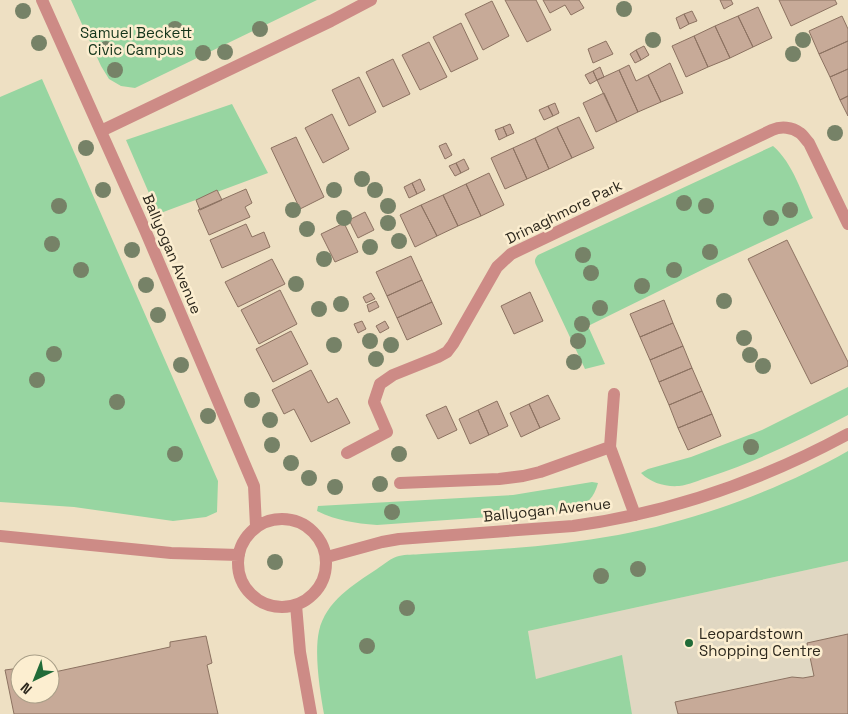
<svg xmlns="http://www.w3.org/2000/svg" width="848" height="714" viewBox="0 0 848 714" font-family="'Space Grotesk',sans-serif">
	<rect width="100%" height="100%" fill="#eee0c3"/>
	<path fill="#e0d7c2" d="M848,561V714H632L622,656L536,679L528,631Z"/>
	<path fill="#97d5a1" d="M71,0H317L135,88L121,86L109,79L101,66Z
		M42,79L218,481L217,512L206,517L173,521L74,507L0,502V97Z
		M232,104L268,173L158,214L126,140Z
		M773,146C793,163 802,194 813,218L712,265L588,326L605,364L585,369L536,265C534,261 535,258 538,255Z
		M848,387V415C803,439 757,461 709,477C699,480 689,485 679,486C665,487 651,483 641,473L648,469L691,457L762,430Z
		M848,451V561L528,631L536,679L622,655L632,714H324C320,692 314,653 319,631C326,601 353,585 377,569C383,565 392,557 399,556C406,554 414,555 422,554C438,553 455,552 471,551C520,548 569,544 618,535C695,521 779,490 848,451Z
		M592,482L598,483C594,498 586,506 571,511L377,525C354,523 338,521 317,511L318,506L513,495Z"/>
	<path fill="#c7aa98" stroke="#8c7261" d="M505,0H536L551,30L527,42Z
		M543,0H579L584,8L571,15L565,5L550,13Z
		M720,0H731L733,4L724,9Z
		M779,0H835L837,4L791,26Z
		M492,1L509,36L483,50L465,14Z
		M758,7L772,38L753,47L738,16Z
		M692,11L697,21L689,24L684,14Z
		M684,14L689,24L680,29L676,18Z
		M738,16L753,47L730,58L715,26Z
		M842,16L848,29V41L819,54L809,31Z
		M461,23L478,59L451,72L433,37Z
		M715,26L730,58L708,67L694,36Z
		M694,36L708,67L686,77L672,46Z
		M606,41L613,54L593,63L588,49Z
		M848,41V69L830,77L819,54Z
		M429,42L447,77L420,90L402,55Z
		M644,46L649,55L641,60L636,50Z
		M636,50L641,60L635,63L630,54Z
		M393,59L410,94L383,107L366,72Z
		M670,63L683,93L661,102L648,75Z
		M629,65L636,81L648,75L661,102L638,112L619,70Z
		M600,67L604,77L597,80L593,71Z
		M848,69V96L840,100L830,77Z
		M619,70L638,112L617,122L597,80Z
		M593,71L597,80L590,84L585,75Z
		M359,77L376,112L349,126L332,90Z
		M604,93L617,122L596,132L583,103Z
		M848,96V116L840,100Z
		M555,103L559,113L553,116L548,106Z
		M548,106L553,116L544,120L539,110Z
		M332,114L349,149L323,163L305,128Z
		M579,117L594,148L572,158L557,127Z
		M510,124L514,133L507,136L503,127Z
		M503,127L507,136L499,140L495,130Z
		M557,127L572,158L549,169L535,138Z
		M296,137L324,197L300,209L271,148Z
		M535,138L549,169L527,179L513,148Z
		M446,143L452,155L445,159L439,146Z
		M513,148L527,179L505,189L491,158Z
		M464,159L469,169L461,173L456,163Z
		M456,163L461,173L455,176L449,166Z
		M489,173L504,205L481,216L466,184Z
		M420,179L425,190L417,194L412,183Z
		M412,183L417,194L409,198L404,187Z
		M466,184L481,216L458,226L443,195Z
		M246,189L252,203L245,207L250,217L209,235L198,210Z
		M217,190L222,200L200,210L196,200Z
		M443,195L458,226L437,236L421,205Z
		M421,205L437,236L415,247L400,215Z
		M365,212L374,230L358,238L349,220Z
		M344,223L358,252L335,262L321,234Z
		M246,224L252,237L264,232L270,247L222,268L210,240Z
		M787,240L848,362V366L811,384L748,259Z
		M411,256L422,280L387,296L376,272Z
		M272,259L285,284L238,307L225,282Z
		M422,280L432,302L397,318L387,296Z
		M280,290L297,324L259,344L241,310Z
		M530,292L543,321L514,334L501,306Z
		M371,293L375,299L366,303L363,297Z
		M664,300L673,323L640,337L630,314Z
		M376,301L379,307L369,312L367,305Z
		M432,302L442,324L407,340L397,318Z
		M362,321L366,329L358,333L354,324Z
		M385,321L389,328L380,333L376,326Z
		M673,323L683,346L650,360L640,337Z
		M291,331L308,364L273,382L256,349Z
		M683,346L692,368L659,382L650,360Z
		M692,368L702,391L669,405L659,382Z
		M311,370L328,403L337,398L350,423L311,442L294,409L284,414L272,390Z
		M702,391L712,414L678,428L669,405Z
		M548,395L560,419L540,428L529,404Z
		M497,401L508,426L489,435L478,410Z
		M529,404L540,428L521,437L510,413Z
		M446,406L457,430L438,439L426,415Z
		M478,410L489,435L470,444L459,419Z
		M712,414L721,436L688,450L678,428Z
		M848,634V714H678L675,702L792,677L803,678L814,676L807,643Z
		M206,636L212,663L207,665L218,714H14L5,670L20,668V694H50V673L170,647V642Z"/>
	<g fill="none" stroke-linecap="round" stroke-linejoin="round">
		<path stroke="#cd8b86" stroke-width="12" d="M42,0L145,230L254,486L256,526
			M101,131L331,21L371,0
			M610,447L614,394
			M347,453L387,432L374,402L380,384L393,375L438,357L447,352L453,344L497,267L511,254L772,130C781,126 792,127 800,133C803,135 806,140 809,143L848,224
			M400,483L499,479L523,476L540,472L610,447L635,515
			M238 563a44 44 0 1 1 88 0a44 44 0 1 1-88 0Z
			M0,536L171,553L239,555
			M327,557L382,542L399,539L573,526C669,513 763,480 848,434
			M296,605L300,652L311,714"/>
	</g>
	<g fill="#768267">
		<circle cx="624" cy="9" r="8"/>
		<circle cx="23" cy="11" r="8"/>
		<circle cx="175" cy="29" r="8"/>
		<circle cx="260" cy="29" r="8"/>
		<circle cx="653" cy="40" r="8"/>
		<circle cx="803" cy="40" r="8"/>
		<circle cx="39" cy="43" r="8"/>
		<circle cx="106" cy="49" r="8"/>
		<circle cx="225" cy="52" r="8"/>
		<circle cx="203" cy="53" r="8"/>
		<circle cx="793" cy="54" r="8"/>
		<circle cx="115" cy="70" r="8"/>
		<circle cx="835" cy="133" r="8"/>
		<circle cx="86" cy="148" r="8"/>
		<circle cx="362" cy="179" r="8"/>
		<circle cx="103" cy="190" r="8"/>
		<circle cx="334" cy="190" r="8"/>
		<circle cx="375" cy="190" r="8"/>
		<circle cx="684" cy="203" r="8"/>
		<circle cx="59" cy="206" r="8"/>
		<circle cx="388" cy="206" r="8"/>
		<circle cx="706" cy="206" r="8"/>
		<circle cx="293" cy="210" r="8"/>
		<circle cx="790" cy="210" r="8"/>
		<circle cx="344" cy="218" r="8"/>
		<circle cx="771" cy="218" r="8"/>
		<circle cx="388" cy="223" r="8"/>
		<circle cx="307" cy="229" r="8"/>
		<circle cx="399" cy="241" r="8"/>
		<circle cx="52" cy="244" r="8"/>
		<circle cx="370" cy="247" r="8"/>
		<circle cx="132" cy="250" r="8"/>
		<circle cx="710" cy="252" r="8"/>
		<circle cx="583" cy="255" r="8"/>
		<circle cx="324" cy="259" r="8"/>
		<circle cx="81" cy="270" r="8"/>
		<circle cx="674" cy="270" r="8"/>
		<circle cx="591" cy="273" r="8"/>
		<circle cx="296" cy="284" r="8"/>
		<circle cx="146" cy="285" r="8"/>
		<circle cx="642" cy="286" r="8"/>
		<circle cx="724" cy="301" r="8"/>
		<circle cx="341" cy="304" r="8"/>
		<circle cx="600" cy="308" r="8"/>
		<circle cx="319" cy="309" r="8"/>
		<circle cx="158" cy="315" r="8"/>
		<circle cx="582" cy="324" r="8"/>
		<circle cx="744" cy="338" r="8"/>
		<circle cx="370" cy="341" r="8"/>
		<circle cx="578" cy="341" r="8"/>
		<circle cx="334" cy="345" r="8"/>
		<circle cx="391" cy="345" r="8"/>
		<circle cx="54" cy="354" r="8"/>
		<circle cx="750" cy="355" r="8"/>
		<circle cx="376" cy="359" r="8"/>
		<circle cx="574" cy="362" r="8"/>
		<circle cx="181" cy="365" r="8"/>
		<circle cx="763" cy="366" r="8"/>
		<circle cx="37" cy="380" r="8"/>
		<circle cx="252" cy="400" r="8"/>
		<circle cx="117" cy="402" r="8"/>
		<circle cx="208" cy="416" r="8"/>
		<circle cx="270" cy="420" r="8"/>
		<circle cx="272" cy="445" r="8"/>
		<circle cx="751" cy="447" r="8"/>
		<circle cx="175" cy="454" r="8"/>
		<circle cx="399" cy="454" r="8"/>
		<circle cx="291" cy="463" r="8"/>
		<circle cx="309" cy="478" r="8"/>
		<circle cx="380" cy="484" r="8"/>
		<circle cx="335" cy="487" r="8"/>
		<circle cx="392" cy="512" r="8"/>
		<circle cx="275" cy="562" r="8"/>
		<circle cx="638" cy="569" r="8"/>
		<circle cx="601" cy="576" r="8"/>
		<circle cx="407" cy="608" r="8"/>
		<circle cx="367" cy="646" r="8"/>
	</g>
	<circle fill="#216b38" stroke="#fceed0" stroke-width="2" cx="689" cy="643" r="5"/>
	<g text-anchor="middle" stroke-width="5" stroke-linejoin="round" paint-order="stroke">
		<g font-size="15" fill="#14351b" stroke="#fceed0">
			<text x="136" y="38">Samuel Beckett<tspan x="136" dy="17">Civic Campus</tspan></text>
		</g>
		<g font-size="15" fill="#2d281d" stroke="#fceed0">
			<text transform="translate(564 212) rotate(-26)" y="5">Drinaghmore Park</text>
			<text transform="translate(172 254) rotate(67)" y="5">Ballyogan Avenue</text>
			<text transform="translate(547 510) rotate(-6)" y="5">Ballyogan Avenue</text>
		</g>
		<g font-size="15" fill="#2d281d" stroke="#fceed0" text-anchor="start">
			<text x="699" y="639">Leopardstown<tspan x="699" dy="17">Shopping Centre</tspan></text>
		</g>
	</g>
	<g transform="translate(35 679) rotate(223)"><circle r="24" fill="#fceed0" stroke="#a99f88"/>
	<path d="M0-4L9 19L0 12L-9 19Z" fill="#216b38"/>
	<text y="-8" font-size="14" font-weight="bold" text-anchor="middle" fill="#2d281d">N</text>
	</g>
</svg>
